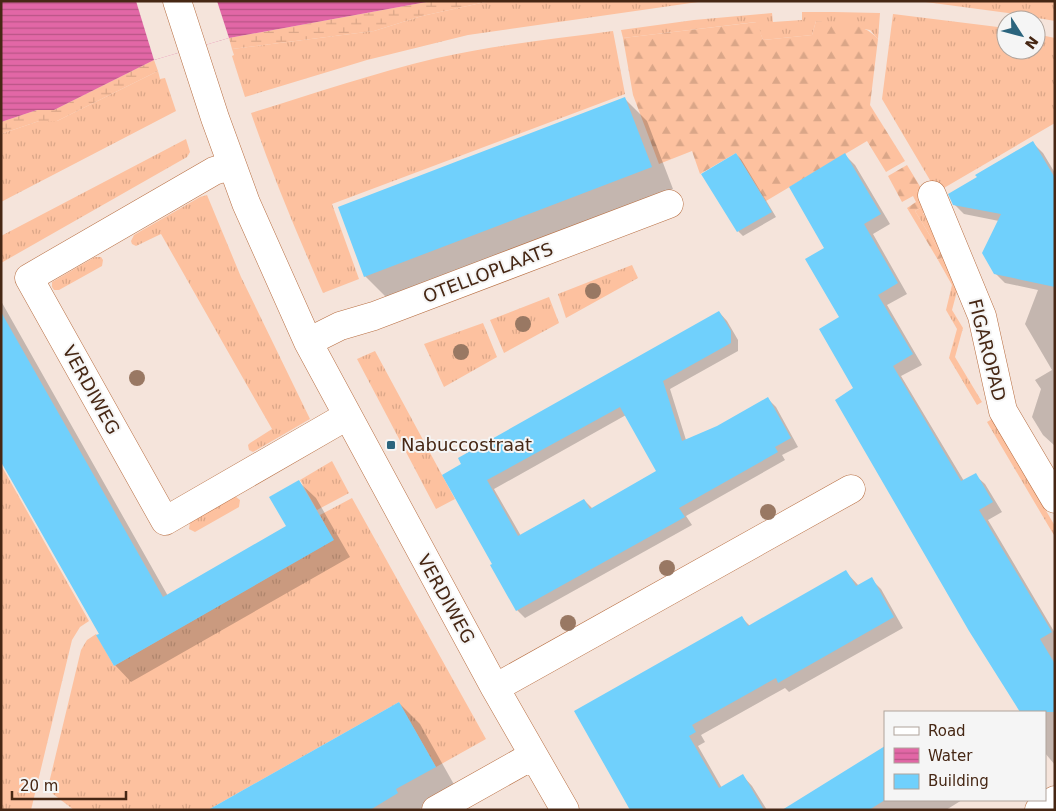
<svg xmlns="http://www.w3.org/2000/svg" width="1056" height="811" viewBox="0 0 1056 811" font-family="'DejaVu Sans',sans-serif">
	<defs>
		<pattern id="grass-tufts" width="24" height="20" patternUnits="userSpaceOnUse" patternTransform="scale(1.25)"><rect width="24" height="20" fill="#fdc19f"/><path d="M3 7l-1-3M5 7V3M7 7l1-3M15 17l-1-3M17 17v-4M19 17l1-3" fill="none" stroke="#daa688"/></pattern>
		<pattern id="forest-firs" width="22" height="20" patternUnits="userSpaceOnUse" patternTransform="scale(1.25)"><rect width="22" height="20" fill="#fdc19f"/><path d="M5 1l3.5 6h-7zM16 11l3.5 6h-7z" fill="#daa688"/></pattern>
		<pattern id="wetland-marsh" width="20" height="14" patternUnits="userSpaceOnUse" patternTransform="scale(1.25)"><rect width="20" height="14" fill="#fdc19f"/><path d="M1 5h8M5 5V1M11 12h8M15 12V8" fill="none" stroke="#daa688"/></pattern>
		<pattern id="water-rules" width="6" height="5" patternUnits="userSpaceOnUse" patternTransform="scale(1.25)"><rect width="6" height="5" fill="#e267a6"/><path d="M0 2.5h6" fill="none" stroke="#b95586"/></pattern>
	</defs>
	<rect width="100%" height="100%" fill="#f5e4db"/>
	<path fill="url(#grass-tufts)" d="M490,1H705L468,35L367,60L245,97L232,56L234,55L232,49L374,31L422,16Z
		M918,1H1055V21L1008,13Z
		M802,12H834L880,13L878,39L870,30L816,21L812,35L763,40L756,22L623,38L621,30L694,20L772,13L773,22L802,20Z
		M893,14L1006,28V50H1036V34L1055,38V123L937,192L882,99Z
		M613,31L625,94L332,204L359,279L323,293C297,234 272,174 251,113C313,94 374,73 437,58C495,45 554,39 613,31Z
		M158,71L160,79L165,78L176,111L1,202V134L39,121H57Z
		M186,139L190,152L187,157L1,263V236Z
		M207,195L241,277L310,419L253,452L249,450L248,445L250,443L272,429L161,234L136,246L132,244L131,241L134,235L200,197Z
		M930,203L933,208L923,213L947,254L959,284L952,310L963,328L955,357L982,402L977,405L949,358L957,329L946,310L952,285L938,260L943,257L915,211Z
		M95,257H101L103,260L102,266L59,290H54L52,287V282Z
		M632,265L638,278L566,318L558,294Z
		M549,297L559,323L504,353L490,320Z
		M483,323L497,357L444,387L424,344Z
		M375,351L455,499L436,509L357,359Z
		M992,419L1055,526V537L987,422Z
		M332,461L349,493L317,510L300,480Z
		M1,465L89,621L80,627L72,640L31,810H1Z
		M233,497H236L240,500L239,507L195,532L189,529L190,522Z
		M352,498L486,739L436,767L399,702L208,810H74L53,794L49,787V783L81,650L87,640L96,634L114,666L333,540L320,515Z"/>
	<path fill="url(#forest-firs)" d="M816,21C838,23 862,21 878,39L870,105L905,161L886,172L867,141L766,201L736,153L700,174L692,151L659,164L633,95L623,38L757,22L763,40L812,35Z
		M907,165L930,203L915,211L943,257L938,260L907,208L916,202L913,196L902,202L888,176Z"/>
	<path fill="url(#wetland-marsh)" d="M432,1H490L422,16L374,31L232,49L229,38Z
		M154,60L158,71L57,121H39L1,134V122L37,110H54Z"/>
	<path fill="url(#water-rules)" d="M1,1H432L229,38L154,60L54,110H37L1,122Z"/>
	<path fill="#f5e4db" d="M136,1H217L229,38L154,60Z"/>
	<path fill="#0003" fill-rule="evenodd" d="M625,99L647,121L673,189L387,298L365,276Z
		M1033,143L1043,153L1055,173V446L1043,435L1032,417L1041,389L1035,380L1052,370L1025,324L1038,290L1005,283L995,273L999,221L964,214L954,204Z
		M736,154L741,159L776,217L743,236L738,231Z
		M845,155L855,165L890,224L873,234L907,294L887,305L922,365L901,376L964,481L975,475L985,484L1002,512L988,520L1055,633V765L1045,753V712H1021L993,664L855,388L825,248Z
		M1,301L168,596L288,526L299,482L316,498L350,557L131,682L115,665L100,634L1,459Z
		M719,312L727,321L738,340V351L670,389L686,440L718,427L768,399L776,407L798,447L782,455L785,460L686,516L692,525L525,618L517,610L494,564L443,476ZM626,415L658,472L593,509L584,500L521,536L494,489Z
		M846,572L859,586L871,579L881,589L903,628L789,692L785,688L701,735L705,742L698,746L722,788L743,776L752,786L767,810H631L742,618L750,626Z
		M399,703L420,724L456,788L418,810H210Z
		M885,800H962L946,810H783Z"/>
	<path fill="#70d0fc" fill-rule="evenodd" d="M625,97L652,167L364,277L338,207Z
		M1033,141L1055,178V287L994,274L982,253L1001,214L953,205L948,194L977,177L975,175Z
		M736,153L772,212L737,232L701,174Z
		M845,153L881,214L864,224L898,283L878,295L913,354L893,366L961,481L976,473L993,502L979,510L1052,632L1040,639L1055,664V712H1020L969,631L835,400L853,388L819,329L839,317L805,259L824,248L789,187Z
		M719,311L731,331V343L663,381L682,441L717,426L768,397L791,438L775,447L778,452L679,508L685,517L516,611L490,565L492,564L442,475L461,464L458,458ZM620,407L656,471L590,509L584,499L518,536L487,480Z
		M1,312L163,597L286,526L269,497L299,480L334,540L114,666L96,635L99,634L1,462Z
		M846,570L856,586L872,577L894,617L778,683L776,678L692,725L696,732L689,736L719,788L743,774L764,810H630L574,711L742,616L748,626Z
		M399,702L436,767L396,789L398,793L370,810H208Z
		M885,746V800L869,810H782Z"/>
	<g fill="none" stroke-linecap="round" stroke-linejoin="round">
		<g stroke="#b86f43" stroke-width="29">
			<path id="minor" d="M177,1L215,118L246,203L308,342L495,688L565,810
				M232,165L214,171L29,278L165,521L347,416
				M932,195L982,316L1003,411L1055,499
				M308,342L340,326L374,316L669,204
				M495,688L851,489
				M436,810L532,756
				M1039,810L1055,800"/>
		</g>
		<use href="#minor" stroke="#fff" stroke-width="28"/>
	</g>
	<g fill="#997863">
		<circle cx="593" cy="291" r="8"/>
		<circle cx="523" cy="324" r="8"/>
		<circle cx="461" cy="352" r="8"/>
		<circle cx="137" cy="378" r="8"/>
		<circle cx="768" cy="512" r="8"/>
		<circle cx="667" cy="568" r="8"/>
		<circle cx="568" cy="623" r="8"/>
	</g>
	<rect fill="#2b647d" stroke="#f5f5f5" stroke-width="2" x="386" y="440" width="10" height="10" rx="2.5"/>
	<g text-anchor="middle" stroke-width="4" stroke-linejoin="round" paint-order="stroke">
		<g font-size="18" fill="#462714" stroke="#f5f5f5">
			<text transform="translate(488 273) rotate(-21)" y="6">OTELLOPLAATS</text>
			<text transform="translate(987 350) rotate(76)" y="6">FIGAROPAD</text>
			<text transform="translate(91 390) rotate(61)" y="6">VERDIWEG</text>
			<text transform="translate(446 599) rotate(61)" y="6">VERDIWEG</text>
		</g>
		<g font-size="18" fill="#462714" stroke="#f5f5f5" text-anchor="start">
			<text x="401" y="451">Nabuccostraat</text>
		</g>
	</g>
	<rect width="1056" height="811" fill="none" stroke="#462714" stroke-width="5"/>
	<rect x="884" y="711" width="162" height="90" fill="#f5f5f5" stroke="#afa39b"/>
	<rect x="894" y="727" width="25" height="8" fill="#ffffff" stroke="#afa39b"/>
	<text x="928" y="736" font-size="15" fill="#462714">Road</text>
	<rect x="894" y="748" width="25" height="15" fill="url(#water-rules)" stroke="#afa39b"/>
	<text x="928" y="761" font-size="15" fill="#462714">Water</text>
	<rect x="894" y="774" width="25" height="15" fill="#70d0fc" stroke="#afa39b"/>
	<text x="928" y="786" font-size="15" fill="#462714">Building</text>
	<g transform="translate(1021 35) rotate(126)"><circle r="24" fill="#f5f5f5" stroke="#afa39b"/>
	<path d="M0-4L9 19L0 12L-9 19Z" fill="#2b647d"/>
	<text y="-8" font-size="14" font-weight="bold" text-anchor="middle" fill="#462714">N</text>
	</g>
	<path d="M12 791v8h114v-8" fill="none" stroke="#462714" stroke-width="2.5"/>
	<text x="20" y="791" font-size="15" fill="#462714" stroke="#f5f5f5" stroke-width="4" paint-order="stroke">20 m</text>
</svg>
